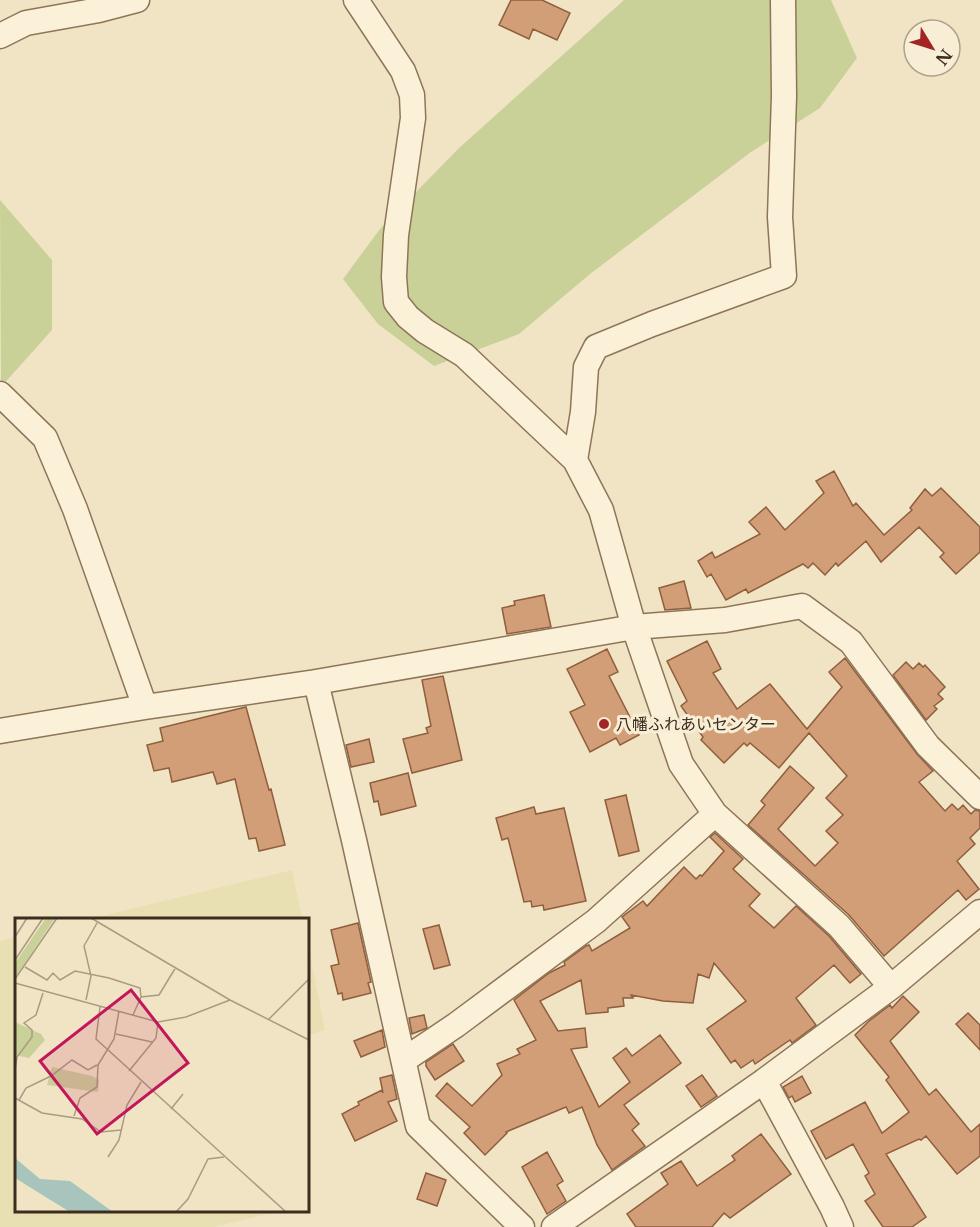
<svg xmlns="http://www.w3.org/2000/svg" width="980" height="1227" viewBox="0 0 980 1227" font-family="'Libre Baskerville','Noto Sans JP',serif">
	<rect width="100%" height="100%" fill="#f1e4c5"/>
	<path fill="#e8dfb2" d="M292,870L302,919H89Z
		M16,937V1210L279,1211L214,1227H0V941Z
		M308,944L325,1030L308,1036Z"/>
	<path fill="#cad198" d="M624,0H831L857,58L820,108L751,152L590,274L519,334L434,366L378,324L343,279L380,229L458,149Z
		M0,200L52,260V330L1,387Z"/>
	<path fill="#d29e78" stroke="#8f5e3d" stroke-width="1.5" d="M511,0H542L570,13L557,40L533,29L529,39L499,25Z
		M834,471L853,506L856,503L884,535L912,510L910,508L925,489L932,496L941,488L980,527V552L956,574L940,557L944,553L919,527L881,562L866,541L838,566L836,563L825,575L813,563L808,568L803,564L748,593L746,589L726,600L711,574L707,577L698,561L712,552L715,558L760,534L749,522L766,507L785,530L824,493L816,481Z
		M684,581L691,608L665,610L659,588Z
		M544,595L551,627L507,634L502,608L515,605L514,601Z
		M707,641L721,669L713,673L737,709L770,684L807,729L842,687L829,672L845,658L917,754L933,771L919,782L945,811L952,804L958,810L963,805L971,814L975,810L980,811V828L970,838L975,844L957,861L979,889L966,900L958,890L884,956L849,915L748,825L765,805L761,801L790,766L814,788L778,829L815,866L838,843L826,831L843,815L826,798L847,776L809,733L779,768L750,743L747,746L744,743L724,763L701,740L703,737L681,706L687,701L667,661Z
		M607,649L618,672L609,676L639,735L620,745L616,738L590,752L570,712L585,705L567,669Z
		M906,662L913,669L919,663L923,667L925,665L945,687L938,694L943,699L934,706L937,709L926,720L893,675Z
		M443,676L462,760L412,773L403,739L428,733L426,728L431,726L422,680Z
		M246,707L269,790L271,789L285,845L259,851L256,838L249,839L235,779L217,784L213,772L172,782L169,768L154,771L147,745L163,741L160,728Z
		M369,739L374,762L351,767L346,745Z
		M408,773L416,806L381,815L378,801L374,802L370,783Z
		M626,795L639,851L619,856L605,800Z
		M534,807L536,814L564,808L586,901L544,910L543,905L532,907L531,901L524,902L508,838L502,840L496,818Z
		M715,833L743,859L733,869L760,894L749,906L774,928L796,906L829,936L861,974L850,983L834,965L796,998L816,1025L792,1043L790,1040L755,1064L753,1060L741,1068L735,1060L731,1063L707,1029L746,1001L714,963L709,978L698,974L693,1003L663,1001L631,995L633,998H623L624,1006L608,1008V1012L586,1014L581,980L540,1001L558,1031L585,1028L587,1047L571,1049L599,1107L630,1082L613,1058L626,1048L632,1056L660,1035L681,1063L624,1105L639,1124L632,1130L645,1146L612,1170L597,1145L582,1107L569,1113L566,1107L506,1132L507,1133L485,1155L464,1133L470,1127L436,1096L447,1083L472,1106L502,1075L497,1064L520,1054L517,1049L536,1040L514,1000L549,973L565,965L564,962L586,946L589,945L592,951L630,928L622,917L643,901L647,906L684,867L696,879L700,875L702,876L724,851L710,837Z
		M358,923L371,982L368,983L371,993L343,1000L342,993L338,994L331,966L339,964L331,930Z
		M439,925L450,965L434,969L423,929Z
		M903,996L919,1012L890,1041L929,1095L936,1089L971,1132L980,1124V1156L957,1174L926,1136L921,1140L919,1139L886,1154L926,1217L912,1227H883L865,1201L875,1194L865,1176L869,1173L853,1144L826,1159L811,1131L865,1102L882,1133L909,1112L886,1080L889,1077L855,1035L869,1021L890,1005L892,1008Z
		M968,1013L980,1025V1050L956,1024Z
		M424,1015L427,1028L412,1034L409,1018Z
		M382,1030L385,1047L361,1057L354,1041Z
		M453,1044L464,1061L435,1080L426,1066V1062Z
		M392,1075L397,1099L388,1102L397,1121L355,1141L342,1114L359,1105L358,1102L382,1090L383,1093L380,1078Z
		M702,1075L717,1096L701,1107L686,1086Z
		M802,1076L811,1093L795,1102L792,1096L789,1098L783,1087Z
		M761,1134L791,1174L730,1218L724,1213L712,1227H636L627,1214L668,1184L661,1173L681,1161L697,1186L735,1160L732,1156Z
		M547,1152L563,1181L557,1185L566,1201L547,1214L522,1167Z
		M426,1173L446,1180L437,1206L417,1199Z"/>
	<g fill="none" stroke-linecap="round" stroke-linejoin="round">
		<g stroke="#8e7559" stroke-width="27">
			<path id="minor" d="M356,0L403,71L412,95L413,118L396,235L394,277L396,302L408,317L425,331L464,355L575,460L601,510L634,627L681,764L715,814L839,926L891,987
				M0,36L26,23L99,10L137,0
				M0,394L45,438L75,509L145,707
				M575,460L583,412L586,367L596,347L652,324L784,276L780,217L784,96L783,0
				M316,682L354,840L418,1126L522,1227
				M0,731L145,707L316,682L634,627L725,620L802,606L851,642L928,746L980,797
				M404,1060L456,1025L596,921L715,814
				M764,1081L832,1207L841,1227
				M554,1227L764,1081L891,987L980,912"/>
		</g>
		<use href="#minor" stroke="#fbf1d9" stroke-width="24"/>
	</g>
	<circle fill="#a22526" stroke="#f8eed5" stroke-width="2" cx="604" cy="724" r="6"/>
	<g text-anchor="middle" stroke-width="6" stroke-linejoin="round" paint-order="stroke">
		<g font-size="16" fill="#3d2d1e" stroke="#f8eed5" text-anchor="start">
			<text x="616" y="730">八幡ふれあいセンター</text>
		</g>
	</g>
	<g transform="translate(15 918)">
		<rect width="294" height="294" fill="#f1e4c5"/>
		<path d="M31,0H40L0,60V45ZM0,104L26,116L30,122L14,140L0,137ZM37,149L77,158L84,162L83,174L32,167Z" fill="#cad198"/>
		<path d="M0,240L25,261L55,263L98,294H55L0,260Z" fill="#a7c5bc"/>
		<path fill="none" stroke="#a99b82" stroke-width="1.5" d="M76,0L215,82L294,122M0,19L12,0M0,42L28,0M10,49L32,62L38,55L45,62L60,53L94,60L125,70L126,79M0,61L42,0M0,65L143,104L171,99L215,82M71,82L76,58L69,28L82,5M85,89L81,121L271,294M118,97L126,79L144,77L161,49M253,102L294,61M101,116L137,124M0,152L2,139L17,119V112L9,105L21,97L28,75M114,153L141,120L143,104M0,180L27,195L67,201L86,214L106,212M4,182L11,170L36,158L57,142L73,152L82,147M156,191L168,176M59,198L65,180L82,169L83,147L99,121L104,93M93,239L104,222L112,187L126,164M161,294L173,281L193,241L209,239"/>
		<path fill="#c2185b" fill-opacity="0.15" stroke="#c2185b" stroke-width="3" d="M116,72L173,145L82,216L25,143Z"/>
		<rect width="294" height="294" fill="none" stroke="#3d2d1e" stroke-width="3"/>
	</g>
	<g transform="translate(932 48) rotate(128)"><circle r="28" fill="#f8eed5" stroke="#ada18c" stroke-width="1.5"/>
	<path d="M0-4.5L10 22L0 15L-10 22Z" fill="#a22526"/>
	<text y="-9" font-size="16" font-weight="bold" text-anchor="middle" fill="#3d2d1e">N</text>
	</g>
</svg>
